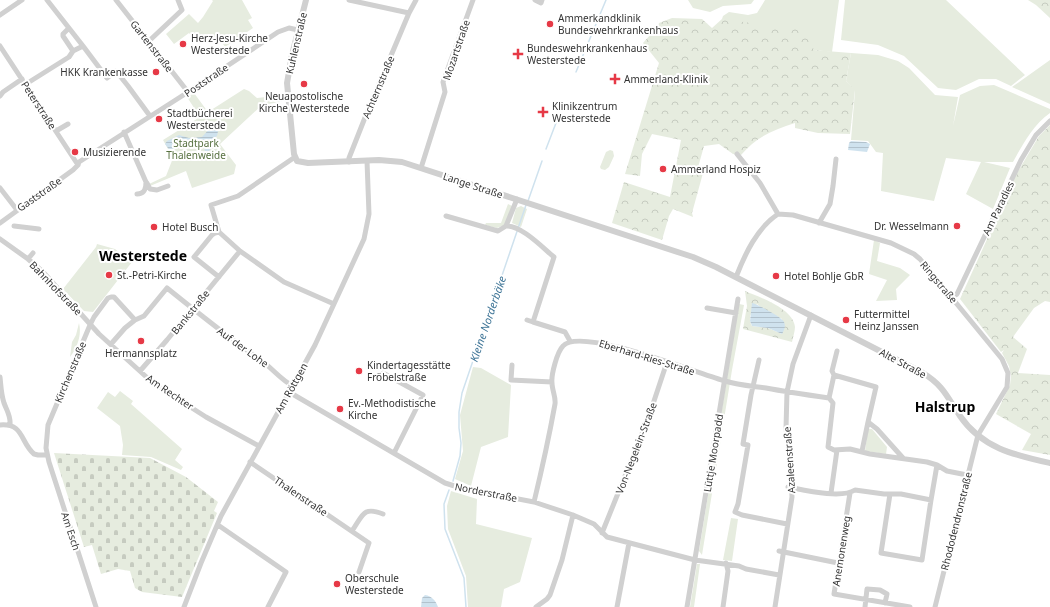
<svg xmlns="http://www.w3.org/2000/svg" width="1050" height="607" viewBox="0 0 1050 607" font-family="'Noto Sans',sans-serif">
	<defs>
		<pattern id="forest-crowns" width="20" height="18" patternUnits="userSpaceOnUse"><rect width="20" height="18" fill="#e6ecdf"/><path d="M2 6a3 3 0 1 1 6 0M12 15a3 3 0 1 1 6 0" fill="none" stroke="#c6cbc0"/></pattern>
		<pattern id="cemetery-stones" width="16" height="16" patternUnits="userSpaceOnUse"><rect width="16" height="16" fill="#e6ecdf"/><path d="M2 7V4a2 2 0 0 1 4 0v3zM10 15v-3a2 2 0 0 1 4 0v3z" fill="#c6cbc0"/></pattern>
		<pattern id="water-rules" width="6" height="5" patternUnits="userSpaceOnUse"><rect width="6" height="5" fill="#cfe2ee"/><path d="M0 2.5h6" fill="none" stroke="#b2c2cd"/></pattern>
	</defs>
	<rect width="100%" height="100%" fill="#fff"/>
	<path fill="#e6ecdf" d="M212,0H242L252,18L248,20L253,28L225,47L218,36L209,41L199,36L195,40L189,33L174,44L166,34L189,14L198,23L203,17L213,1Z
		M688,0H754L751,4L723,6L710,12L693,8Z
		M765,0H839L832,52L814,50L722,19L723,16L729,12L748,15L757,13Z
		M845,0H946L1025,75L1011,86L996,79H979L956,90L938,88L904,56L878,45L841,40Z
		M851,53L878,55L898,61L909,68L935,95L958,97L953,126L960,95L980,86L994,85L1050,109V113C1033,125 1023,144 1013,162H984L1010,168L993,209L966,194L981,162L946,158L934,201L881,191L883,153L876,152L868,141L851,140L855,91L846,81Z
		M1050,60V104L1012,87Z
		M244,89L249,91L257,98L285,95L286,101L262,105L220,144L236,165L234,174L192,188L186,171L150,186L149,184L166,176L173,158L163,140L200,117L187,97L194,93L208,112Z
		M610,150L613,151L614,156L609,167L605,170L601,169L600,167L606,152Z
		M508,204L512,206L505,225L497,228L485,225L486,223H501Z
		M521,206L527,209L521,227L512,223L516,208Z
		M874,240L880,243L877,261L900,268L910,275L896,289L897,300L876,301L887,280L869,274Z
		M97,244L115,249L132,262L93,312L84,311L63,289L96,247Z
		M739,304L744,305L732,370L702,555L699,551Z
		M79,323C82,335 77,348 70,357L72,342L76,335Z
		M473,367L481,368L511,385L508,437L481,447L471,486L455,479L463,451L460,415Z
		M120,391L133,401L131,404L182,449L175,460L183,467L181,470L151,457L122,455L123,445L120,426L97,408L108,392L115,397Z
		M868,429H872L887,447L886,454L865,451Z
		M451,491L477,499L476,524L532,538L520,582L504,589L501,607H468L466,576L448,529L447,506Z
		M731,518L738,519L732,561L723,560Z
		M697,564H700L694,607H690Z"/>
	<path fill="url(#forest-crowns)" fill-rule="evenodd" d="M1028,0H1050V18L1036,5Z
		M672,18L702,19L712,28L722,19L804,30L814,50L851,53L846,81L855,90L850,134L818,133L795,128V123C773,130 756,137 741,155L733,154L719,144L704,146L697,171L703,173L692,213L693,217L673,209L669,216L662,240L612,223L624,182L670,197L681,140L652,134L642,154L640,176L625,174L659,63L643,43L658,26L659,23Z
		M1050,125V302L1045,301L1034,308L1013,337L1027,349L1018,373L1050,375V455L1022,450L1031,434L996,414L1010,385L1011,376L1009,366L1002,353L1004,350L1001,352L960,299L1017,173L1039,136Z
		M745,291C759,297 793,308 795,327C795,331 793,337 792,342L743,329L747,306ZM757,304L761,308L782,319V334L768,328L752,326C747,317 752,312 757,304Z"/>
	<path fill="url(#cemetery-stones)" d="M54,453L150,458L186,477L218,502L214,511L217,513L182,597L142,592L135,588L130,571L118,569L101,574L92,545L84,547Z"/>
	<path fill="url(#water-rules)" d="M210,123L216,127L218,131L217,136L212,139L213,145L209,151H205L204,147H200C195,138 189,140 181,145C178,147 174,149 171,152L165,144L167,141L179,135L189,138L202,137L211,127L209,124Z
		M851,141L866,142L870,144L867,152L848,150L849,143Z
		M752,303C757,304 783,318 784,322C786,327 784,330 782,334L768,328L752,326L750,321Z
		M425,595C432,596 436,601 438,607H421L422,598Z"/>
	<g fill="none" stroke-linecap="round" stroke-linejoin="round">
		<path stroke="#cfe2ee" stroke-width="1.5" d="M576,72L606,0
			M546,149L556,123
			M528,201L542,161
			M453,481L460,456L461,443L459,428V412L462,393L526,205
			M449,490L444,504L445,529L464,578L466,607"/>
		<path stroke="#d0d0d0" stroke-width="5" d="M116,0L188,92
			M349,0L409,13
			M535,0L541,3L542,0
			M0,15L22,0
			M69,28L63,34V36L73,51
			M149,41L182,10L178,0
			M0,46L78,165
			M83,46L107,78L116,71L128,86L150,116
			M26,84L69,57L73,51L83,46L47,0
			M0,96L3,92L22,79
			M56,131L68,124
			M124,132L146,182C146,188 145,194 137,194
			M737,154L760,183L778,214
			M295,157L238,196L211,205L219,232L240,251L284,282L334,304
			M349,162V158L368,110L409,13L416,0
			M421,168L445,92L443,82L473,0
			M147,183L150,189L157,190L168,186
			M0,188L17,210
			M446,216L498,231L506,226L517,199
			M0,223L73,170L78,165L79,162L185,94L278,32L289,28L298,30
			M819,223L830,204L833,186L836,159
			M14,226L39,229
			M506,226C521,225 543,248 554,257L533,322L565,332L570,341
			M219,232L215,233L212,235L194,257L219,277
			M0,239L28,259L43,272L99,334L153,383L206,417L259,446
			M28,259L33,253
			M736,277C745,254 757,228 778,214L793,215L891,243L914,254L920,259L1002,359L1008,373L1007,387L978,435L935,607
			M952,297L957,294L1021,160L1036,135L1050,121
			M707,308L736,313
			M527,320L533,322
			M111,344L125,328L135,320L144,316L167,288C198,313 229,338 262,361C273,369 281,380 293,386
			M759,360L751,395L743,444L748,445L738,504L735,512L742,515L787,524
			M512,365L511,380L552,382
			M140,371L167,340L240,251
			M383,373L423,395L394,453
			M834,375L832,371L837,351
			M0,377C1,386 1,394 4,403C7,411 11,416 10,425
			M289,392L445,483L461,488L534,502L573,515L594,524L607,537L695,560L739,566L746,569L779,575
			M829,398L833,403L828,447L834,450L850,449L870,454L927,462L937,465L947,471L967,475
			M0,425C24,423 20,442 34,454L38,455H47
			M862,451L868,422
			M250,462L369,543L359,572
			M788,487C804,490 841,499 855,490L884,494H890L881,553L922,560L931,500L901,494H890
			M831,493L837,450
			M850,493L834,594L910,607
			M931,500L937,465
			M534,502C542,469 549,437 555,404C556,397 552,390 552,383C551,375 557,352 563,346C580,326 699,374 725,381C738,385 752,386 766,388C787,392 808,395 829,398L834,375L876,387L868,422L877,429L903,458
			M218,525L286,572L268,607
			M352,531C363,515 363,506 383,514
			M602,533L648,419L667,362
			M779,551L838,563
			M96,607L49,462L46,448L48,425L90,325L94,317L108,298L111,297H114L135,320
			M184,607L201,563L221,516L315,345L364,239L369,214L367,161
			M536,607L547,599L550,595L562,560L573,515
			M617,607L629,543
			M687,607L738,299
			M723,607L728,571L726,563
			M775,607L792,497L791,475L786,428L787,392L793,364L811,315
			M865,607L867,589L880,590L887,594L885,603"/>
		<path stroke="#d0d0d0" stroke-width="6" d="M306,0L292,55L287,83L294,154L297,161L308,163L379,160L402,162L693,257L716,267L923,373C944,386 947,397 960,416C982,448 1014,455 1050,463"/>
	</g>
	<g fill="#e63946" stroke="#fff" stroke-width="1.5">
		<circle cx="550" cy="24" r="4"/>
		<circle cx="183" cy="44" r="4"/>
		<path d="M516 48h4v4h4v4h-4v4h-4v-4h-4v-4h4z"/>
		<circle cx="156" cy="72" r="4"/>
		<path d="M613 73h4v4h4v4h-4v4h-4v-4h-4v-4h4z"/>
		<circle cx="304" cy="84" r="4"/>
		<path d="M541 106h4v4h4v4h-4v4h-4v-4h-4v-4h4z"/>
		<circle cx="159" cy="119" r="4"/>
		<circle cx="75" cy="152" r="4"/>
		<circle cx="663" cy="169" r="4"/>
		<circle cx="957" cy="226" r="4"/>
		<circle cx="154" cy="227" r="4"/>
		<circle cx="109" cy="275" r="4"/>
		<circle cx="776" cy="276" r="4"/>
		<circle cx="846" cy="320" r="4"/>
		<circle cx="141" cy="341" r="4"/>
		<circle cx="359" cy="371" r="4"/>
		<circle cx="340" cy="409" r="4"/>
		<circle cx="337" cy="584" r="4"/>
	</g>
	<g text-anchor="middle" stroke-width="4" stroke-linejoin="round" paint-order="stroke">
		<g font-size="10" fill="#333" stroke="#fff" text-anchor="start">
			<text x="558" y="22">Ammerkandklinik<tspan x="558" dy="12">Bundeswehrkrankenhaus</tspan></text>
			<text x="191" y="42">Herz-Jesu-Kirche<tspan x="191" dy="12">Westerstede</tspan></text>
			<text x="527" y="52">Bundeswehrkrankenhaus<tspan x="527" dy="12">Westerstede</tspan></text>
			<text x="148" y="76" text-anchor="end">HKK Krankenkasse</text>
			<text x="624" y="83">Ammerland-Klinik</text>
			<text x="304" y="100" text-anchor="middle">Neuapostolische<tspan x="304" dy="12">Kirche Westerstede</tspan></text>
			<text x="552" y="110">Klinikzentrum<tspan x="552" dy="12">Westerstede</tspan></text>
			<text x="167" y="117">Stadtbücherei<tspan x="167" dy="12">Westerstede</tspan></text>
			<text x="83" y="156">Musizierende</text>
			<text x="671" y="173">Ammerland Hospiz</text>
			<text x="949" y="230" text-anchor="end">Dr. Wesselmann</text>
			<text x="162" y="231">Hotel Busch</text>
			<text x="117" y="279">St.-Petri-Kirche</text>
			<text x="784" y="280">Hotel Bohlje GbR</text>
			<text x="854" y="318">Futtermittel<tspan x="854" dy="12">Heinz Janssen</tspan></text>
			<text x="141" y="357" text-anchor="middle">Hermannsplatz</text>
			<text x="367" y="369">Kindertagesstätte<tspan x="367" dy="12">Fröbelstraße</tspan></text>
			<text x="348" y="407">Ev.-Methodistische<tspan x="348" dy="12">Kirche</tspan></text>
			<text x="345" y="582">Oberschule<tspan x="345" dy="12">Westerstede</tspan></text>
		</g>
		<g font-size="10" fill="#333" stroke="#fff">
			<text transform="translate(296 43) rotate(-77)" y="4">Kuhlenstraße</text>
			<text transform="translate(152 46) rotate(52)" y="4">Gartenstraße</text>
			<text transform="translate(456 50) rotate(-71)" y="4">Mozartstraße</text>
			<text transform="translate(206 80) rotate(-34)" y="4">Poststraße</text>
			<text transform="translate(378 87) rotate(-67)" y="4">Achternstraße</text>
			<text transform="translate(39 105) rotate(57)" y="4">Peterstraße</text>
			<text transform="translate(473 185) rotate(18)" y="4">Lange Straße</text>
			<text transform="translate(39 194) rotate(-35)" y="4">Gaststraße</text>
			<text transform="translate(998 208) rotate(-64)" y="4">Am Paradies</text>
			<text transform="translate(939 282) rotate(50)" y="4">Ringstraße</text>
			<text transform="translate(56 288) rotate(46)" y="4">Bahnhofstraße</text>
			<text transform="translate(190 312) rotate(-51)" y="4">Bankstraße</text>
			<text transform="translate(243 347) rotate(36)" y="4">Auf der Lohe</text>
			<text transform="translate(647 357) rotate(17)" y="4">Eberhard-Ries-Straße</text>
			<text transform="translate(903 363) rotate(28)" y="4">Alte Straße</text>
			<text transform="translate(70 372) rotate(-67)" y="4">Kirchenstraße</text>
			<text transform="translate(291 388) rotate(-61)" y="4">Am Röttgen</text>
			<text transform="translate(170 392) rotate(34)" y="4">Am Rechter</text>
			<text transform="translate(636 448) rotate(-69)" y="4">Von-Negelein-Straße</text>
			<text transform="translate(713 453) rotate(-81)" y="4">Lüttje Moorpadd</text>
			<text transform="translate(789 460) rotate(-94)" y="4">Azaleenstraße</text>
			<text transform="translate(486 492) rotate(11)" y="4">Norderstraße</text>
			<text transform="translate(301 496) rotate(34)" y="4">Thalenstraße</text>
			<text transform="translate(956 521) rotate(-76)" y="4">Rhododendronstraße</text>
			<text transform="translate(71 531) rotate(72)" y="4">Am Esch</text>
			<text transform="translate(841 551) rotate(-81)" y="4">Anemonenweg</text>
		</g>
		<g font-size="10" fill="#56703f" stroke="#fff">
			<text x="196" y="147">Stadtpark<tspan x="196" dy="12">Thalenweide</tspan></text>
		</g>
		<g font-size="11" font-style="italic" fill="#3f7597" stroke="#fff">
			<text transform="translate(488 319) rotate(-71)" y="4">Kleine Norderbäke</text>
		</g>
		<g font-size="14" font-weight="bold" fill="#000" stroke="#fff">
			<text x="143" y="261">Westerstede</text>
			<text x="945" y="412">Halstrup</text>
		</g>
	</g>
</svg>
